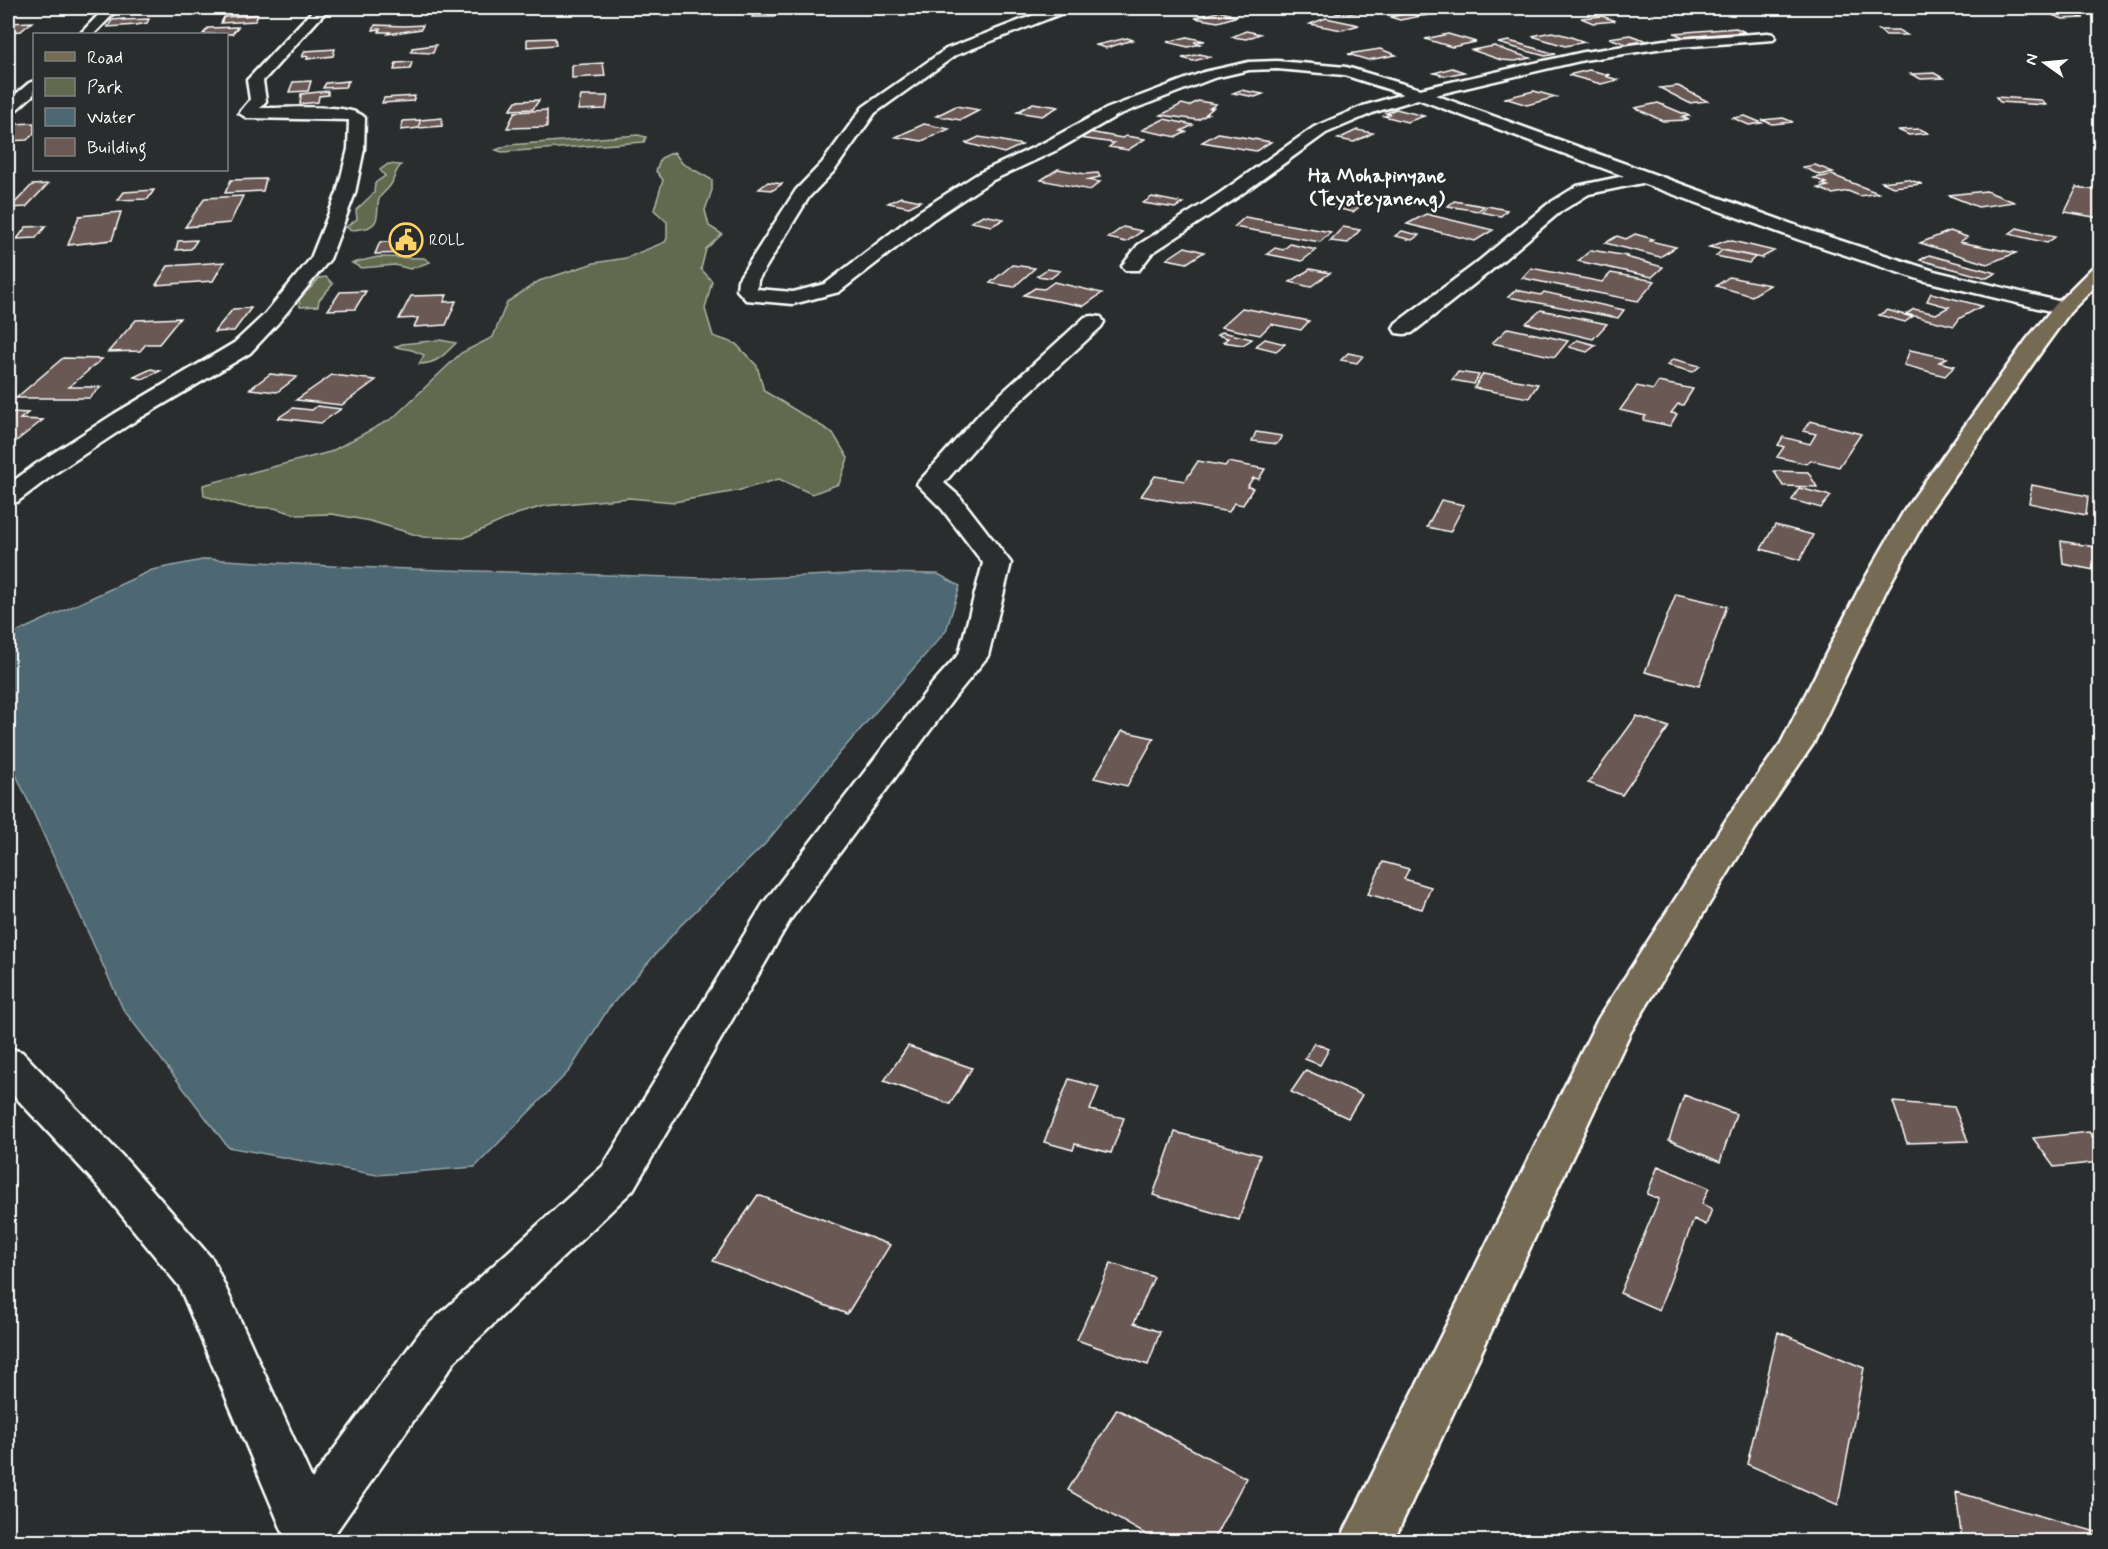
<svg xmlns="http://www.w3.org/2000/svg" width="2108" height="1549" viewBox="0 0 2108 1549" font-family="Mynerve,sans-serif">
	<rect width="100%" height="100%" fill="#2a2d2e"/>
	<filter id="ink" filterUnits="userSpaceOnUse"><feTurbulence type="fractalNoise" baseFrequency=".0167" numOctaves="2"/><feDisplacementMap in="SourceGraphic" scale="12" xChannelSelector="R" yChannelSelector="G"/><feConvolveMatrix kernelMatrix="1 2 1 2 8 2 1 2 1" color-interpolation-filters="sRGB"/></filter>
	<g filter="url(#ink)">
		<path fill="#63694f" stroke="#b1b4a7" stroke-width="1.5" d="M638,135L646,137L644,142L502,152L496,150L509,145Z
			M674,152L682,163L712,180V190L705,210L709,226L722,234L706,249L701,269L712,281L705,309L713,336L736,344L757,366L764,391L833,433L848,458L839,484L812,494L779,479L737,491L674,502L629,498L544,506L517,514L464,538L423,537L370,521L332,514L298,515L274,508L245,507L204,496L203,485L330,452L393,418L461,353L493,337L507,302L539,281L594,263L626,258L665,242L667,238V222L654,210L663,180L656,171L661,158Z
			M388,164L401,165C394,172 395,179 390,186C387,190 383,193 380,197C374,208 385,227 360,229C354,230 351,231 346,227L357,219L356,210L374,193L375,183L385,176L380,170Z
			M378,257L424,258L430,262L410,269L395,265L361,268L352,263Z
			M326,277L333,284L319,300L318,306L300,307L299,300C305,292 313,287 319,278Z
			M440,340L456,343C444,355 437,364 419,364L424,355L412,350L395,347L402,344Z"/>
		<path fill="#4d6872" stroke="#94a4aa" stroke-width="1.5" d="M207,559L349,567L736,579L875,573L938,574L960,586L946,631L838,755L765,844L680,926L608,1009L570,1070L475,1167L377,1175L228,1147L123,1009L8,757V636L152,570Z"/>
		<path fill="#6b5954" stroke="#fff" stroke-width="1.5" d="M122,8H163L119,12Z
			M400,8H408L406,10L442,8L439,11L396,13Z
			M462,8H491L489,10L459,11Z
			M751,8H777L776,10H779L774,17H752L753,14H748Z
			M1357,8H1384L1346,14L1335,13Z
			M1434,8L1446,12L1423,16L1408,12Z
			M1221,11L1229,14L1224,15L1238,16L1218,22L1195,18Z
			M1409,13L1421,16L1400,20L1390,17Z
			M2073,14L2084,18L2063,19L2052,15Z
			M258,15L255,21L221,23L224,17Z
			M1602,16L1615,21L1593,23L1581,18Z
			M1326,18L1359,25L1342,30L1310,24Z
			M124,19L123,20L149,19L147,23L136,25L108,27L112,20Z
			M32,22L21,31L8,32V23Z
			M375,25L404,26L423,25L421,29L388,34L390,32H379L380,29L373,30Z
			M238,27L232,34H203L208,28Z
			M1736,28L1745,32L1683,37L1674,33Z
			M1879,30H1898L1907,35H1886Z
			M1246,31L1260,34L1246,39L1232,37Z
			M1552,32L1568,36L1585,42L1565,46L1532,36Z
			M1448,34L1476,42L1452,47L1425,39Z
			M1630,35L1647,41L1626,44L1609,38Z
			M1187,37L1205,41L1194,42L1200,44L1188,47L1167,42Z
			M555,38L556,45L527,47V39Z
			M1127,38L1133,40L1106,48L1096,45Z
			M1509,41L1556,54L1545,56L1498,43Z
			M436,45L433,53L411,52L412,48Z
			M1494,46L1505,50L1530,58L1515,61L1501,60L1472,50Z
			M335,49L333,56L307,59L308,56L302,57L305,51Z
			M1380,49L1396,55L1368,60L1348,54Z
			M1200,54L1210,57L1193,61L1182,58Z
			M412,62L410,69L394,70L396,63Z
			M603,63L605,76L572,78V65Z
			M1452,68L1464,72L1445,76L1434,73Z
			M1589,70L1610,75L1605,76L1618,80L1601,84L1568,75Z
			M1934,73L1943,78L1921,79L1911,74Z
			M311,81L308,91L289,92L293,82Z
			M349,81L345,87L323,88L326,83Z
			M1678,86L1707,101L1689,103L1660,88Z
			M1241,90L1263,94L1255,97L1233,93Z
			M328,91V95L319,96L318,102L300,104L301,94Z
			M1534,91L1556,97L1527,105L1505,98Z
			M415,96L413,101L382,103L384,98Z
			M581,96H608L606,109L578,110Z
			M1996,97L2041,100L2046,105L2000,102Z
			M539,100L533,109L510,110L516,101Z
			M1198,101L1216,104L1210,108H1213L1206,114H1208L1198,120L1161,115L1182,104L1189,106Z
			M1033,103L1058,107L1042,116L1017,112Z
			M1658,103L1689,116L1682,117L1689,120L1663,121L1635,108Z
			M956,106L980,110L961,120L936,116Z
			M1396,109L1424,116L1407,122L1384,116L1391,114L1386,113Z
			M547,110V127L507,128L515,112Z
			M1745,116L1762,123L1749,125L1733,118Z
			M442,118V126L419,128L420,120Z
			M1783,118L1793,122L1772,124L1762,120Z
			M1164,119L1193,125L1181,131L1186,132L1177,137L1142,130Z
			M420,120L419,128L401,130L403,121Z
			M34,123V133L27,140L8,141V130L13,124Z
			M924,124L949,129L922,141L896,137Z
			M1920,129L1928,133L1909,135L1898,130Z
			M1357,130L1373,133L1354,142L1338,139Z
			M1089,132L1122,138L1126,136L1145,139L1128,150L1109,147L1114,143L1080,138Z
			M1218,133L1271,142L1256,151L1202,142Z
			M979,137L998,140L1022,145L1004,153L966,143Z
			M1815,165L1833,172L1820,175L1803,167Z
			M1058,169L1085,174L1098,173L1100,177L1086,180L1100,182L1090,190L1041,180Z
			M1832,175L1878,193L1860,196L1848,191L1833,194L1818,188L1828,186L1822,184L1826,183L1814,178Z
			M266,179L263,191L225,193L231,180Z
			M1907,179L1922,184L1893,187L1882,182Z
			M768,182L782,184L773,190L759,189Z
			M48,184L26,207L10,208L32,185Z
			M2077,187L2100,191V218L2065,212Z
			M154,190L148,199L118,200L124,192Z
			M1986,191L2014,202L1978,207L1948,195Z
			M243,196L230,223L185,227L205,198Z
			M901,197L921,201L909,207L888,203Z
			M1152,197L1183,203L1175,208L1143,203Z
			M1348,199L1365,202L1353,212L1335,208Z
			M1454,201L1484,206L1478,211L1448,206Z
			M1487,206L1507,210L1501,216L1481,212Z
			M121,212L112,240L68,245L79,216Z
			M1426,214L1493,230L1475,241L1407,224Z
			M983,215L1004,219L992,226L971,222Z
			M1245,217L1331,232L1320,242L1234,227Z
			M46,226L36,238L17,239L26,227Z
			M1123,227L1128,228L1142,231L1126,242L1108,238Z
			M1343,227L1360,230L1348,243L1330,241Z
			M2017,228L2055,237L2047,243L2009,234Z
			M1402,231L1419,235L1412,240L1395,236Z
			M1950,231L1967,237L1960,242L2016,253L1987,264L1920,243Z
			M1635,234L1653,239L1650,241L1676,247L1660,257L1605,243L1617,236L1626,239Z
			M197,240L191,249L176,250L178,241Z
			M1728,240L1774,251L1761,258L1709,247Z
			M413,241L408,253L375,254L380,242Z
			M1290,244L1316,250L1302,261L1267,254L1275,248L1283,250Z
			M1185,247L1204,252L1187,263L1167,259Z
			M1591,250L1627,256L1626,257L1663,267L1652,277L1578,261Z
			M1722,250L1755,257L1749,263L1716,256Z
			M1929,255L1996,273L1987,278L1920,260Z
			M224,262L213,281L156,285L168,266Z
			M1012,265L1035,268L1014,287L990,283Z
			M1531,268L1602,282L1611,273L1655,281L1638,301L1522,278Z
			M1047,269L1060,271L1051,278L1037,276Z
			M1310,269L1330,273L1310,287L1290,282Z
			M1729,277L1770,285L1752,296L1716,286Z
			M1054,282L1102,293L1084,306L1024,295L1035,288L1044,289Z
			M1516,290L1541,295L1544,292L1624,310L1618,318L1508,297Z
			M366,291L355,309L328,310L340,292Z
			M1931,293L1982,306L1960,318L1954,326L1906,314L1914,309L1936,314L1949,307L1927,301Z
			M447,295L444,302L456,301L446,325L414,327L418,318L399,319L411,296Z
			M251,308L234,331L214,332L233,309Z
			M1242,308L1264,312L1309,321L1301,330L1271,324L1260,335L1221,327Z
			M1541,310L1607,324L1593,339L1526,323Z
			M1887,310L1912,317L1905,322L1879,315Z
			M180,318L159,344H146L140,351L108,352L136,320Z
			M1508,328L1568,341L1555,357L1492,343Z
			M1222,332L1252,339L1243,345L1223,342L1228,338L1217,335Z
			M1265,339L1285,344L1276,351L1256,346Z
			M1577,340L1596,345L1587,352L1569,347Z
			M1910,350L1947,358L1939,362L1955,366L1945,376L1904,365Z
			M1348,353L1363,356L1357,363L1341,360Z
			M63,358L102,359L69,387H101L89,398H16Z
			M1673,359L1700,366L1693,372L1667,365Z
			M151,369L160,371L143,379L134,377Z
			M1458,372L1479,375L1474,384L1452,380Z
			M270,374L297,377L277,392L250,389Z
			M1483,374L1538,384L1529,398L1474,388Z
			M332,375L376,380L342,405L296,400Z
			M1658,382L1693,389L1683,405L1678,404L1671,413L1677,414L1670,426L1643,420L1646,416L1620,410L1637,386L1653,390Z
			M317,406L341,409L321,423L278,418L293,408L312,410Z
			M8,412L28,413L20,419L43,420L11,445H8Z
			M1810,421L1861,434L1839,467L1811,460L1807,464L1777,457L1784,447L1778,445L1783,437L1810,444L1816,434L1803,431Z
			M1256,432L1282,436L1277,444L1252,441Z
			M1198,461L1225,466L1228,462L1265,469L1259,479L1253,478L1247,487L1253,488L1243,505L1234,503L1229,512L1141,496L1155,476L1185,481Z
			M1774,471L1808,472L1817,487L1783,486Z
			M2032,485L2088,496L2086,515L2029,503Z
			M1799,488L1831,496L1821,508L1792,500Z
			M1441,500L1464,505L1450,532L1427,527Z
			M1775,525L1813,535L1800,560L1761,549Z
			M2061,541L2100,548V571L2063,564Z
			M1676,594L1727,606L1699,686L1645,672Z
			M1637,716L1669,727L1622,795L1588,783Z
			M1122,731L1154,738L1127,786L1094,778Z
			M1383,862L1409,869L1404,879L1431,887L1422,909L1368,894Z
			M1314,1043L1329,1049L1320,1065L1305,1059Z
			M908,1046L972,1068L950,1104L884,1081Z
			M1306,1070L1362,1095L1348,1118L1291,1092Z
			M1069,1079L1099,1087L1090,1110L1124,1118L1111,1153L1075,1144L1073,1150L1044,1142Z
			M1684,1095L1736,1114L1720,1162L1669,1140Z
			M1893,1102L1954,1107L1968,1141L1907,1143Z
			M1175,1132L1260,1155L1239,1220L1153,1195Z
			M2089,1132L2100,1147V1162L2054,1167L2033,1138Z
			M1658,1166L1709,1188L1702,1204L1712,1209L1706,1225L1694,1219L1659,1310L1620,1293L1659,1199L1647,1194Z
			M758,1195L890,1245L847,1314L713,1261Z
			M1111,1263L1154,1277L1134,1323L1160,1332L1148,1365L1077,1340Z
			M1778,1332L1864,1368L1838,1505L1747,1464Z
			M1117,1409L1246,1478L1212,1542H1159L1068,1490Z
			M1956,1492L2100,1533V1542H1962Z"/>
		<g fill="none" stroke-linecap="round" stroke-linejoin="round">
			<g stroke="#fff" stroke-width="5">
				<path id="minor" d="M105,8H119L94,34H80Z
					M315,8H329L263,81L266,101L260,108C282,109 352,102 365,118L364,149L355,193L330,259L278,323L250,353L130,424L54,474L17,502L8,505V485L36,464L114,414L234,343L264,315L311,258L337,193L348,149L349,120L247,118L239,113L250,100L247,80L250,77Z
					M1052,8H1070L1068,11L956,55L875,113L834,171L809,197L758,280L757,289L793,292L825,284L918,212L979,173L1045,142L1106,109L1204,72L1249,62L1277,61L1346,67L1420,89L1584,52L1664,40L1768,33L1773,34L1775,37L1773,40L1664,48L1584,60L1435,95L1814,232L1934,271L2070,304L2073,308L2070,312L2063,314L1921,280L1800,240L1642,183L1589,194L1560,212L1488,273L1412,333L1404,334L1396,333L1393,328L1396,323L1474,265L1548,204L1577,186L1624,176L1418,99L1375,112L1326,133L1232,201L1152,253L1139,270H1125L1122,266L1138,245L1220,193L1314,127L1363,106L1403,94L1344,75L1277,69L1249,70L1214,78L1118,115L1057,150L991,181L932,220L839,292L793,304L746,300L737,290L738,280L796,190L822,163L863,107L946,49Z
					M34,81V94L14,112L8,114V101L29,83Z
					M1093,316L1101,317L1104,322L1101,327L997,422L944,483L960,497L1011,563L988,656L954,698L790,920L633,1190L455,1361L336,1532L340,1542H287L179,1286L98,1186L8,1089V1048L22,1052L128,1162L213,1260L312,1479L421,1331L603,1166L763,904L932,684L959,654L983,563L942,509L917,484L981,412L1085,317Z"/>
			</g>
			<g stroke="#fff" stroke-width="5">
				<path id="major" d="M2100,265V282L2070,312L2043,349L1930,511L1887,589L1813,744L1755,829L1630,1033L1393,1542H1339L1598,1019L1728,817L1781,743L1859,589L1904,511L2027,339L2056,304L2093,267Z"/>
			</g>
			<use href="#minor" fill="#2a2d2e" fill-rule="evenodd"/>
			<use href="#major" fill="#746b52" fill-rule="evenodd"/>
		</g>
	</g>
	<defs>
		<g id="civic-ring" transform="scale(1.725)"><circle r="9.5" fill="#2a2d2e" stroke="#ffd166" stroke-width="1.5"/><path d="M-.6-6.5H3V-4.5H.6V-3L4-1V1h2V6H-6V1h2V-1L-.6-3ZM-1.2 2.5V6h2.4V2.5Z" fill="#ffd166"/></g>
	</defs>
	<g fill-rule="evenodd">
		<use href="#civic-ring" x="406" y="240"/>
	</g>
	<g text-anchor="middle" stroke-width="4.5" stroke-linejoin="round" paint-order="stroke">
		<g font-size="15" fill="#fff" stroke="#2a2d2e" text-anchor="start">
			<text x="429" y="245">ROLL</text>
		</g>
		<g font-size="20" font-weight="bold" fill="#fff" stroke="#2a2d2e">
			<text x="1377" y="182">Ha Mohapinyane<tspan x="1377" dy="23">(Teyateyaneng)</tspan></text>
		</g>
	</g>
	<rect width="2108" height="1549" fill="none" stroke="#2a2d2e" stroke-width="30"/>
	<rect x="15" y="15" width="2078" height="1519" fill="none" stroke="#fff" stroke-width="2" filter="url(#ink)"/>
	<rect x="33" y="33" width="195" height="138" fill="#2a2d2e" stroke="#7f8182" stroke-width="1.5"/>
	<rect x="45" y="52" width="30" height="9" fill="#746b52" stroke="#7f8182" stroke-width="1.5"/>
	<text x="87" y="63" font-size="18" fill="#ffffff">Road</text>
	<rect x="45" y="78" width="30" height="18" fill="#63694f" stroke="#7f8182" stroke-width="1.5"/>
	<text x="87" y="93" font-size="18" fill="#ffffff">Park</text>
	<rect x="45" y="108" width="30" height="18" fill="#4d6872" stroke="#7f8182" stroke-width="1.5"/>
	<text x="87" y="123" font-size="18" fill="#ffffff">Water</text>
	<rect x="45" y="138" width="30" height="18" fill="#6b5954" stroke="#7f8182" stroke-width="1.5"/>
	<text x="87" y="153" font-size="18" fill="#ffffff">Building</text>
	<g transform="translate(2045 63) rotate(285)" stroke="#2a2d2e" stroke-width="4.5" paint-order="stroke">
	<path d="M0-4.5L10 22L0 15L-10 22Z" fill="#ffffff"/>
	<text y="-9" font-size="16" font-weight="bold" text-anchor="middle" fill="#ffffff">N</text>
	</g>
</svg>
